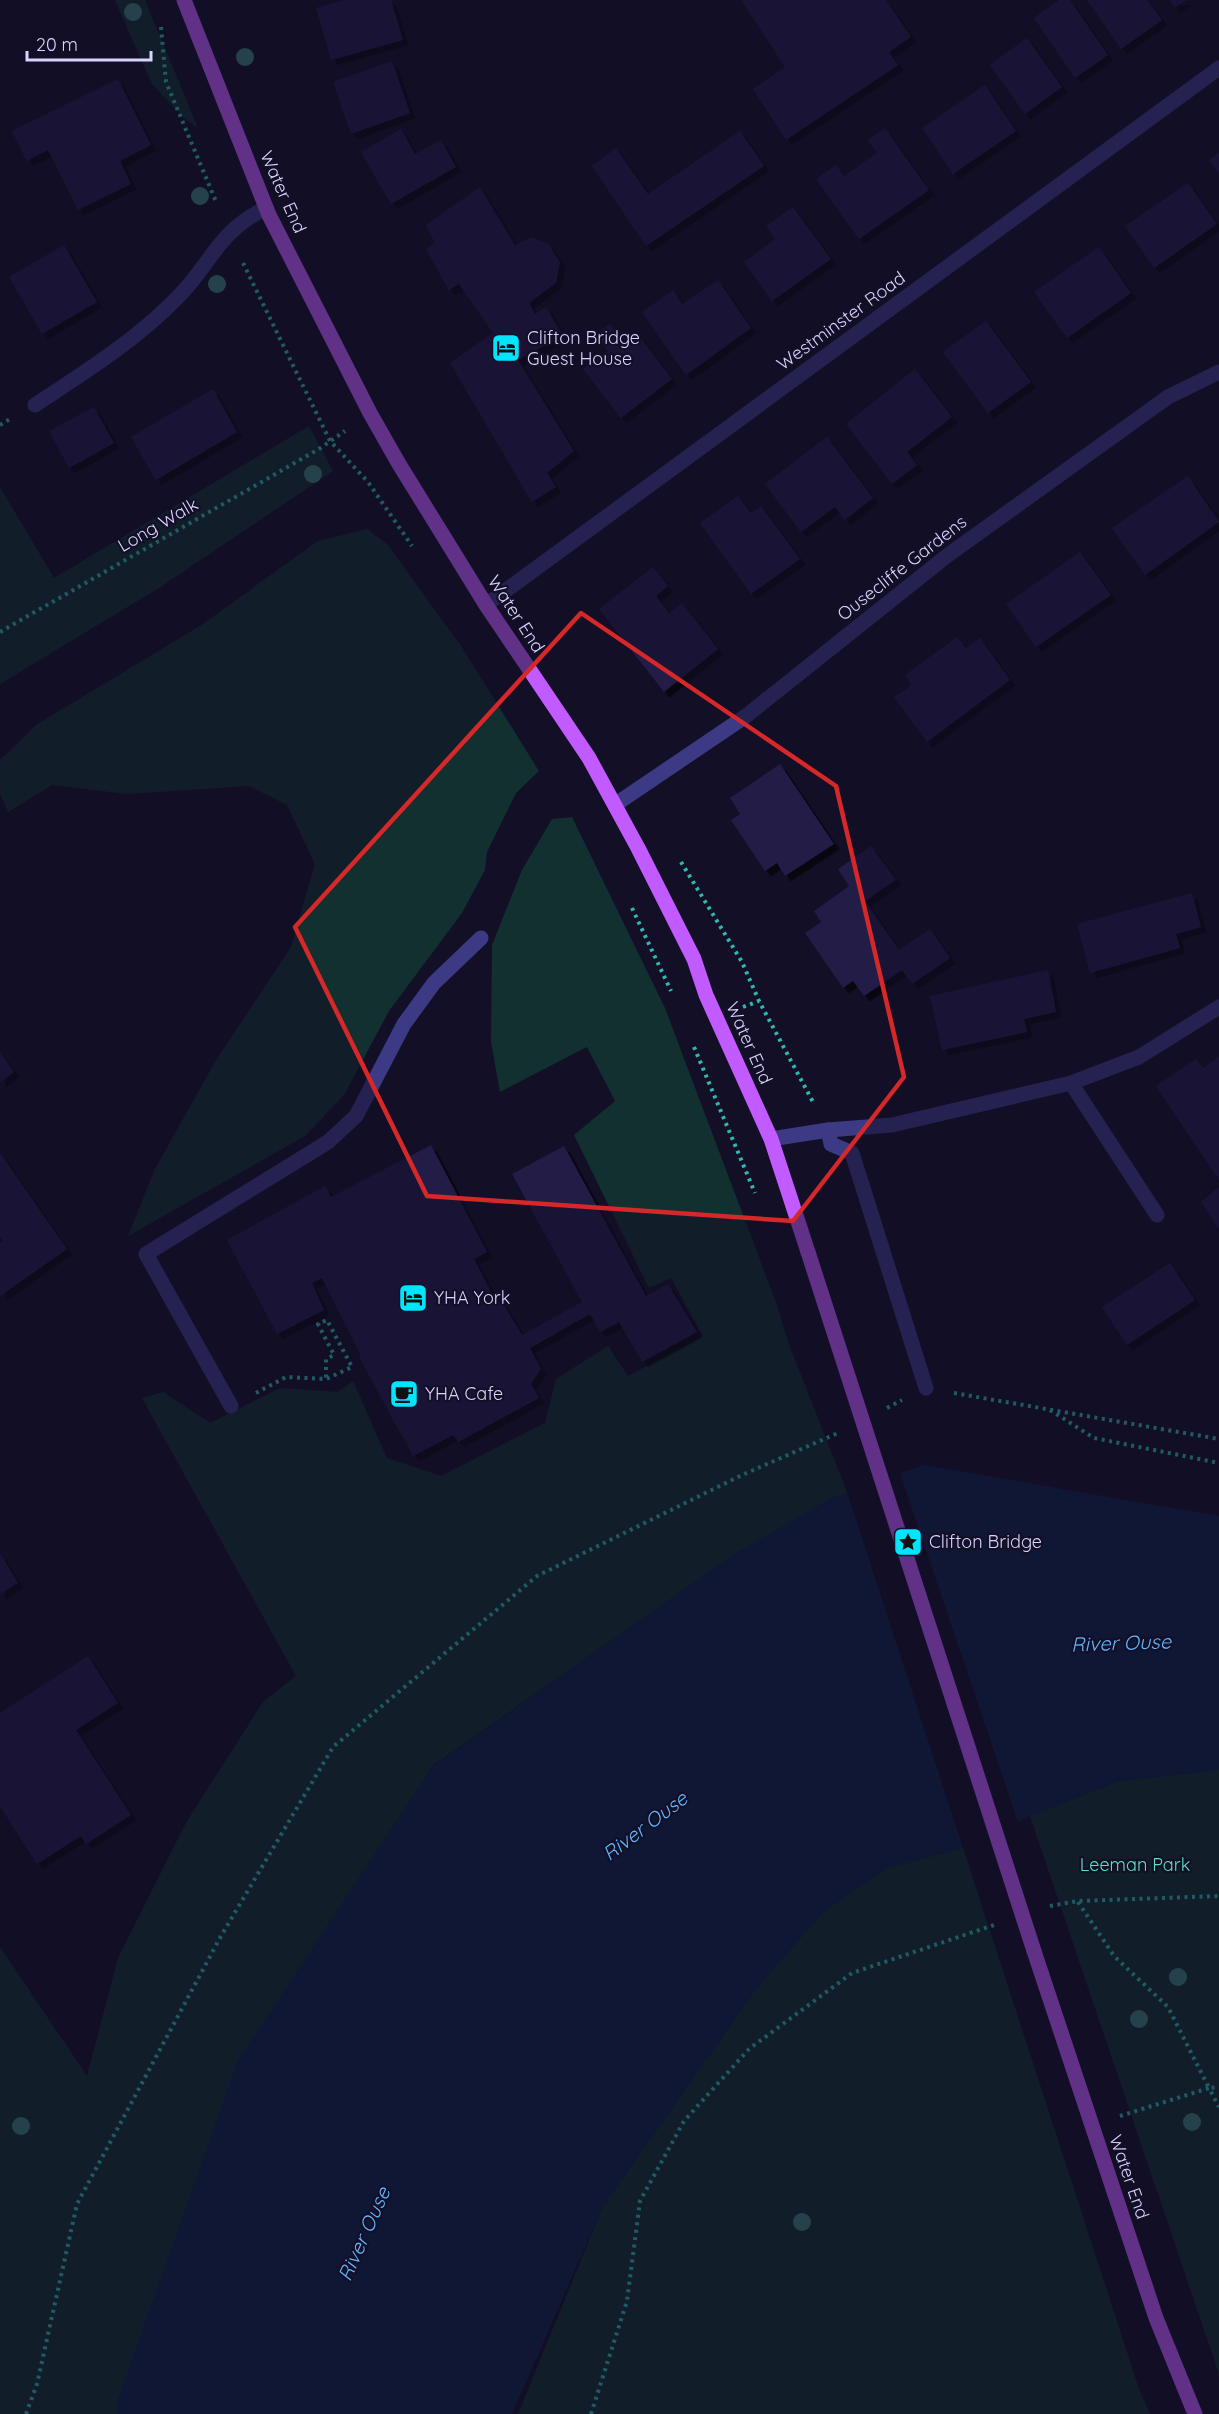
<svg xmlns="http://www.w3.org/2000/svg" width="1219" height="2414" viewBox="0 0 1219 2414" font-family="Quicksand,sans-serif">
	<defs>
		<filter id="shadow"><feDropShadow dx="5.5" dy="5.5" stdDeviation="0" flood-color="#0009"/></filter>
	</defs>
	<rect width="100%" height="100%" fill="#130f26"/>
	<path fill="#12302f" d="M115,0H145L198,128L184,118L152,84Z
		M309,426L333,471L159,588L0,684V487L54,578Z
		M367,529L387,544L461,646L539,771L516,793L487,852L485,870L462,913L389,1011L344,1095L305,1136L128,1236L155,1169L215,1062L291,947L315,864L287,805L249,786L127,794L52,785L8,812L0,793V760L36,725L200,626L318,541Z
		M572,817L665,1008L777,1305L788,1342L847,1492L736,1553L431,1767L117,2402L118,2414H0V1947L87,2076L118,1958L187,1821L263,1702L296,1676L142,1398L163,1392L210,1423L280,1388L338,1392L353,1381L387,1458L441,1476L545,1423L556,1379L608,1346L628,1376L703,1336L671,1278L649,1288L574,1135L615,1101L587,1047L500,1092L491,1042L492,945L522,870L552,819Z
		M1219,1770V2374L1030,1816L1119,1781Z
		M963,1848L1139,2389L1150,2414H518L603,2206L756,1989L823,1912L887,1868Z"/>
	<path fill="#0c2248" d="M924,1465L1219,1516V1770L1119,1781L1030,1816L963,1848L887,1868L823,1912L756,1989L603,2206L512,2414H118L117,2402L238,2060L432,1767L736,1553L831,1498Z"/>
	<path fill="#130f26" d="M900,1473L1018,1822L963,1848L847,1492Z"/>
	<path fill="#241b47" filter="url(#shadow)" d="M345,0H391L403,40L331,60L316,8Z
		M741,0H886L911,37L889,52L898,65L786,140L753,89L785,67Z
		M1059,0H1070L1108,55L1075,78L1034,18Z
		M1087,0H1147L1162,20L1121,49Z
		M1170,0H1186L1175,8Z
		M1027,38L1062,87L1025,114L990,65Z
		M392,61L410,113L351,134L333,82Z
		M118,79L151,145L120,161L131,184L78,210L48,150L27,161L12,131Z
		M985,85L1016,131L953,174L922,128Z
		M885,128L929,190L859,239L816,179L836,165L844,176L877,153L868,140Z
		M401,129L415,154L441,140L456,167L391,204L361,152Z
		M740,131L764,166L646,246L592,166L616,148L648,194Z
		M1219,153V174L1209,160Z
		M1188,183L1217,224L1154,268L1125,226Z
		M480,187L515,245L532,237L548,244L560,262L556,283L529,303L535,314L546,307L563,336L518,360L574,451L547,473L556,487L532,502L450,363L493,333L459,284L449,290L426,249L435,243L426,225Z
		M793,207L831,259L772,301L744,262L775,239L766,226Z
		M64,245L97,302L42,334L9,277Z
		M1099,247L1131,293L1067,338L1034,292Z
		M718,280L751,328L686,375L642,312L673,290L682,304Z
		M986,321L1031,382L988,413L943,352Z
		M610,324L624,343L637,333L672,379L621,418L583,369L608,351L595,335Z
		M915,369L952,417L907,452L917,465L892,484L846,424Z
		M213,389L237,432L156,480L131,437Z
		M94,407L114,443L69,468L49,431Z
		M827,437L873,498L845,520L835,507L801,532L765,484Z
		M1188,476L1219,522L1145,575L1112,528Z
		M738,496L751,513L761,506L800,559L751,594L700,523Z
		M1080,552L1111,595L1036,647L1006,604Z
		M653,567L668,586L656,596L669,613L682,603L718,649L664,692L599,609Z
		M957,637L966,648L980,638L1010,680L927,742L894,697L912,685L905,675Z
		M780,764L834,844L785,876L777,863L765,871L731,820L740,814L730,798Z
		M871,846L896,880L865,901L899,950L930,929L950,958L912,984L902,970L864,996L853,981L843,988L805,933L821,922L814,911L849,886L838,869Z
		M1192,893L1201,927L1176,934L1180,948L1090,973L1077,924Z
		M1048,970L1056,1012L1024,1019L1027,1032L942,1050L930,996Z
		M0,1052L14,1072L0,1082Z
		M1219,1057V1180L1156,1086L1196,1059L1203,1068Z
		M431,1145L487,1252L474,1259L497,1303L502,1302L522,1335L582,1302L512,1174L564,1146L646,1296L668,1284L697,1332L642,1362L619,1322L600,1332L590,1314L530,1348L541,1369L531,1384L539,1398L458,1442L453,1435L413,1456L359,1357L361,1355L322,1278L312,1283L324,1310L277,1334L227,1240L325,1186L331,1197Z
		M0,1153L67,1249L0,1296V1243L3,1241L0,1237Z
		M1219,1187V1229L1201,1202Z
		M1170,1263L1195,1300L1127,1345L1102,1307Z
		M0,1553L18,1583L0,1594Z
		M88,1656L118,1703L76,1730L131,1815L86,1844L81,1836L37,1864L0,1806V1713Z"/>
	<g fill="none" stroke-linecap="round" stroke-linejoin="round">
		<path stroke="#2fb8b0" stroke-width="4" stroke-dasharray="3 4.5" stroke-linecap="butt" d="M161,27L166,82L217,204
			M243,263L330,441L368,482L412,546
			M0,425L10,419
			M0,632L319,449L345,431
			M681,862L742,962L759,1001L813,1102
			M632,908L671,991
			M743,1007L759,1001
			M694,1047L755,1193
			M256,1393L286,1377L326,1379L352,1367L327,1320L318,1324L334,1355L326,1359V1379
			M954,1393L1219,1439
			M887,1408L902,1400
			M1050,1410L1094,1438L1219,1463
			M1078,1902L1114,1956L1168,2007L1209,2088L1219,2087
			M1050,1906L1078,1901L1219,1896
			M1120,2116L1209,2088L1219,2107
			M26,2414L37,2384L77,2204L221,1936L333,1747L537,1576L742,1475L838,1433
			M591,2414L627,2301L640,2201L684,2121L749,2049L852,1973L994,1925"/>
		<path stroke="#3d3a85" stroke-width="15" d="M35,405C85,372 135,341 177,298C212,263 217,232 266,208
			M828,1130L831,1144L852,1153L926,1388
			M231,1406L146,1254L328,1142L356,1116L404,1024L434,983L481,938"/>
		<path stroke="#3d3a85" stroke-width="15" d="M486,605L1219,68
			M616,804L746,716L948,555L1168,397L1219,372
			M1071,1083L1157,1215
			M771,1139L828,1130L892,1125L1071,1083L1139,1057L1219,1007"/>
		<path stroke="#c25bff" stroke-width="15" d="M184,0L269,215L370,413L399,464L486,605L589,758L638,848L694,959L706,995L771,1139L808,1252
			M1034,1951L1156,2318L1195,2414"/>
		<path stroke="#c25bff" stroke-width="15" d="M808,1252L1034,1951"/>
	</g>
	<g fill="#3d827b">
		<circle cx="133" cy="12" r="9"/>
		<circle cx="245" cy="57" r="9"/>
		<circle cx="200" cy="196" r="9"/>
		<circle cx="217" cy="284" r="9"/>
		<circle cx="313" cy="474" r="9"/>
		<circle cx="1178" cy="1977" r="9"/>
		<circle cx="1139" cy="2019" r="9"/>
		<circle cx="1192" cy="2122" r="9"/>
		<circle cx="21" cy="2126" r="9"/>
		<circle cx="802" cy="2222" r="9"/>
	</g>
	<path d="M0 0H1219V2414H0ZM581,613L836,786L904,1077L793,1221L427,1196L295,927Z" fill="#130f26" fill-opacity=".55" fill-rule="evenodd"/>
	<path fill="none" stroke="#d62828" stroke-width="4.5" stroke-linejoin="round" d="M581,613L836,786L904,1077L793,1221L427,1196L295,927Z"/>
	<defs>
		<g id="hotel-square" transform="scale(1.5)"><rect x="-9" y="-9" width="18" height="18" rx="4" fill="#00e5ff" stroke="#130f26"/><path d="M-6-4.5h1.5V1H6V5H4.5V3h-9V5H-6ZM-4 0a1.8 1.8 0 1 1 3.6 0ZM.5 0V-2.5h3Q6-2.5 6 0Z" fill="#111"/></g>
		<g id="cafe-square" transform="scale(1.5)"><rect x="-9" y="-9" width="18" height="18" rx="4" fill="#00e5ff" stroke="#130f26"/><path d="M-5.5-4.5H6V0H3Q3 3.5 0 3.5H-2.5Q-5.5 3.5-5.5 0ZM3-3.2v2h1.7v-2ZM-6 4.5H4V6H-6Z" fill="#111"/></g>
		<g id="sight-square" transform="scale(1.5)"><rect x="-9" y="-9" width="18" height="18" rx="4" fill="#00e5ff" stroke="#130f26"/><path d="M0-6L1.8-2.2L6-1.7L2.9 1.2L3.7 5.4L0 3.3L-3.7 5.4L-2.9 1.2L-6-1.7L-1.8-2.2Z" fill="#111"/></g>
	</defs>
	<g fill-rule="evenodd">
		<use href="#hotel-square" x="506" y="348"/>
		<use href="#hotel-square" x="413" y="1298"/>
		<use href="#cafe-square" x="404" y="1394"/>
		<use href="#sight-square" x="908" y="1542"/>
	</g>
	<g text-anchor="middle" stroke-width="4.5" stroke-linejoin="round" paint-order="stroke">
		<g font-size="18" fill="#d9d4ff" stroke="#130f26">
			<text transform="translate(283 192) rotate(66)" y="6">Water End</text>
			<text transform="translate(841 321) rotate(-36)" y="6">Westminster Road</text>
			<text transform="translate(158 525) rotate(-30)" y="6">Long Walk</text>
			<text transform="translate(902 568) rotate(-38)" y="6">Ousecliffe Gardens</text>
			<text transform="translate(516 614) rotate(57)" y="6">Water End</text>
			<text transform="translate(749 1043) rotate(66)" y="6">Water End</text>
			<text transform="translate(1129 2177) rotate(71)" y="6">Water End</text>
		</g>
		<g font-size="18" fill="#d9d4ff" stroke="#130f26" text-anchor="start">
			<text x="527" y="344">Clifton Bridge<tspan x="527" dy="21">Guest House</tspan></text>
			<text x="434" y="1304">YHA York</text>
			<text x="425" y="1400">YHA Cafe</text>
			<text x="929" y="1548">Clifton Bridge</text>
		</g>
		<g font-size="18" fill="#5fe0c0" stroke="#130f26">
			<text x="1135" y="1871">Leeman Park</text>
		</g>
		<g font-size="20" font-style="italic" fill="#62b6ff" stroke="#130f26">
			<text transform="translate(1121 1643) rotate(-2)" y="7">River Ouse</text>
			<text transform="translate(645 1826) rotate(-37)" y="7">River Ouse</text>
			<text transform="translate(364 2234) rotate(-66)" y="7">River Ouse</text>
		</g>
	</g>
	<path d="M27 51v9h124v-9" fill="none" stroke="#d9d4ff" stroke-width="3"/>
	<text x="36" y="51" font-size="18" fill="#d9d4ff" stroke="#130f26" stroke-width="4.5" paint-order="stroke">20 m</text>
</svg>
